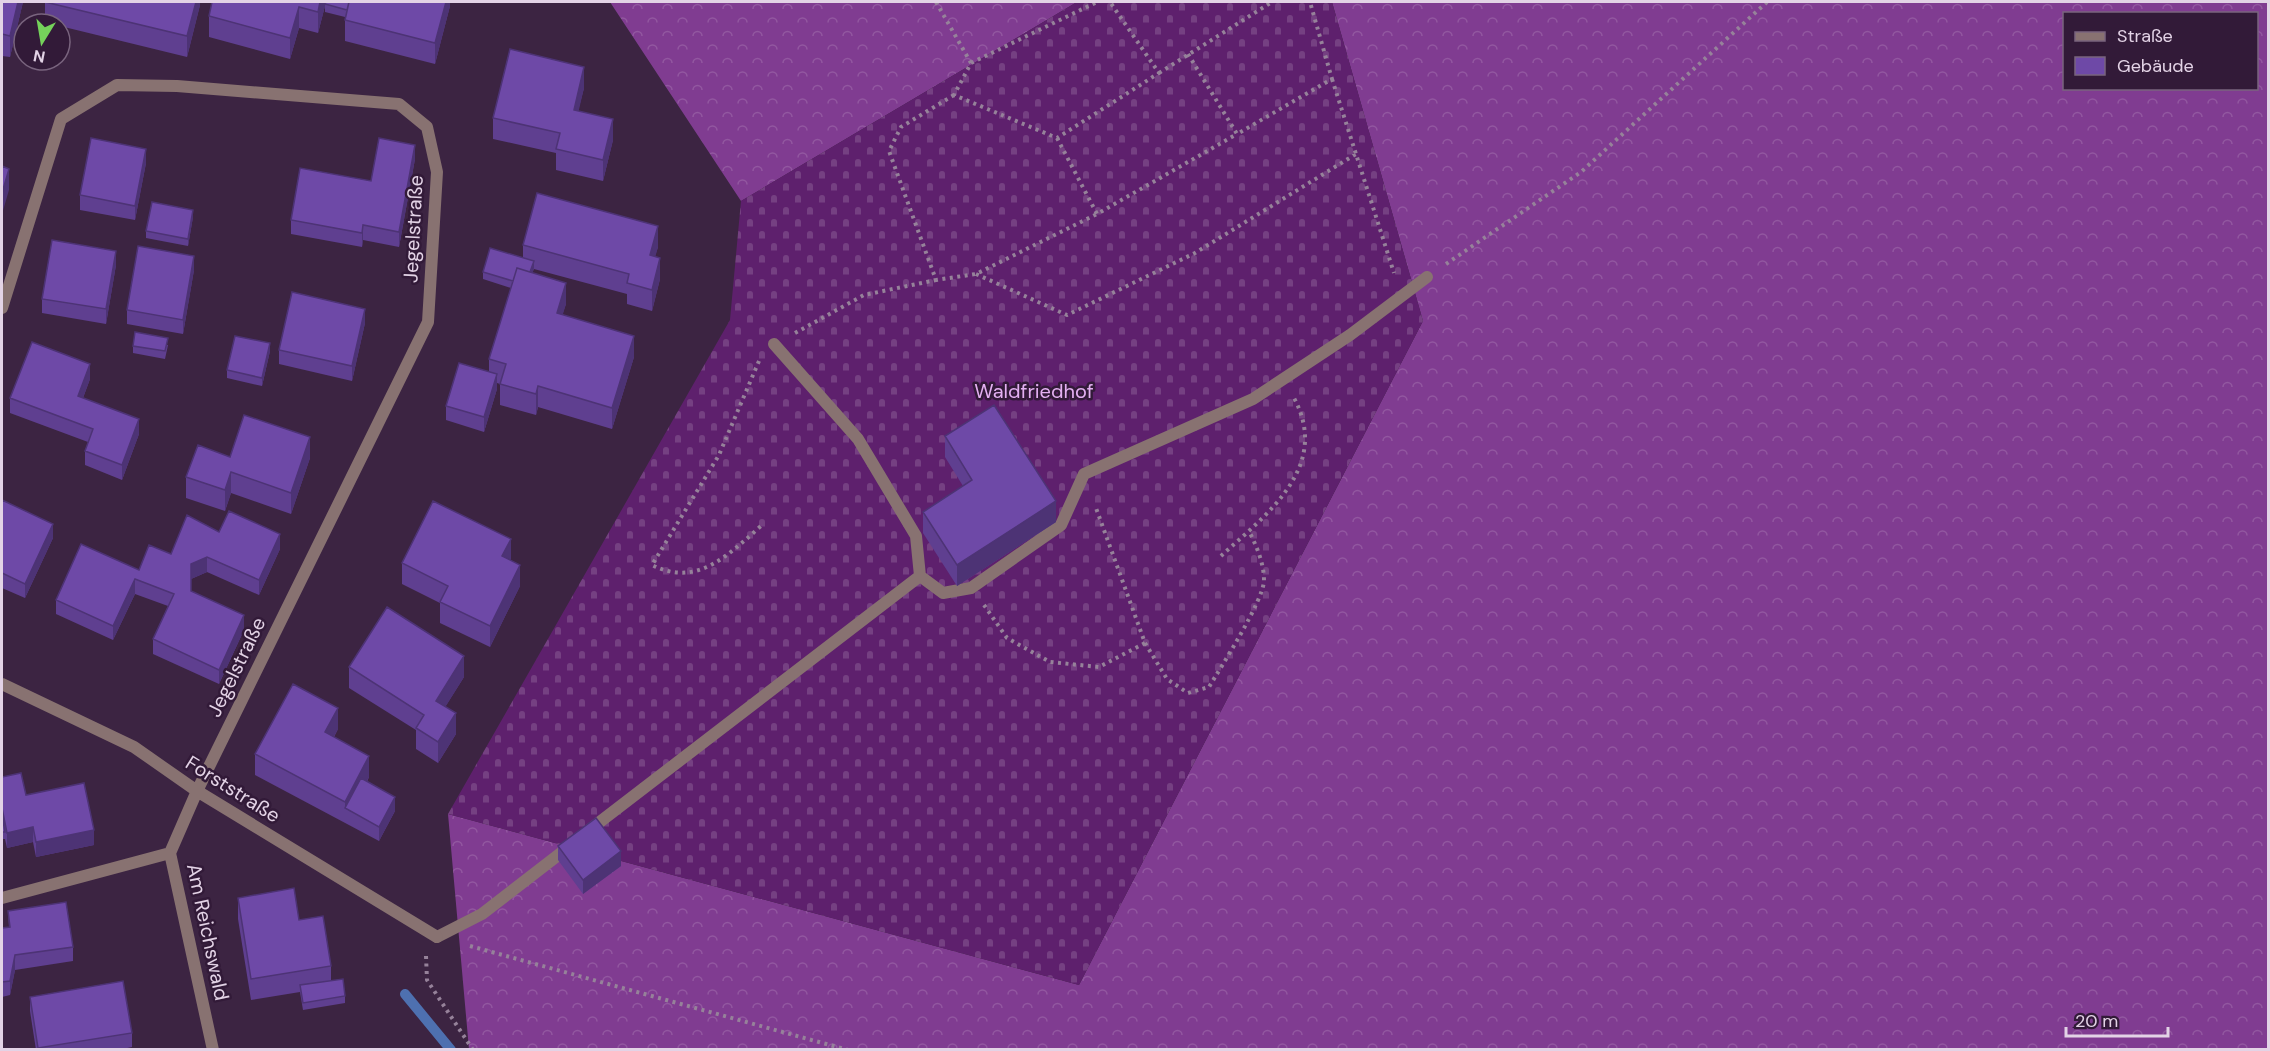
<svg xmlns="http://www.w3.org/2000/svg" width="2270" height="1051" viewBox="0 0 2270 1051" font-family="'DM Sans',sans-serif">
	<defs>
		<pattern id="forest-crowns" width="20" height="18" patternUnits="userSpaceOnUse" patternTransform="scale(1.5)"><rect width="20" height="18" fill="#803c91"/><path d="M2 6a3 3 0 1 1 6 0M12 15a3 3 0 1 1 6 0" fill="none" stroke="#9257a0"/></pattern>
		<pattern id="cemetery-stones" width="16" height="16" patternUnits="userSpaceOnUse" patternTransform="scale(1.5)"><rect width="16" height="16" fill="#5e206d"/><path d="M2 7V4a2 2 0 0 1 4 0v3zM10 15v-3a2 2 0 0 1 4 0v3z" fill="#754082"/></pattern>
	</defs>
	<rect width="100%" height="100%" fill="#3c2442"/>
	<path fill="url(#forest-crowns)" fill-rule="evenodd" d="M610,2H1077L741,201Z
		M1332,2H2268V1049H469L448,814L1079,985L1423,321ZM2064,14H2256V88H2064Z"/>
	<path fill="url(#cemetery-stones)" d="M1077,2H1332L1423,321L1079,985L448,814L730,320L741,201Z"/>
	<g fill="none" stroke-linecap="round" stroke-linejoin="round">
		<path stroke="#4e70b0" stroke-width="10" d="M405,994L451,1050"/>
		<path stroke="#96829a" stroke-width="4" stroke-dasharray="3 4.5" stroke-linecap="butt" d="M936,2L971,63L954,95L1057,138L1159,73L1110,2
			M1188,54L1237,134L1332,79L1310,2
			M971,63L1097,2
			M1159,73L1272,2
			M1332,79L1394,273
			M954,95L901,127L889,151L936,280L976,274L1097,214
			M1057,138L1097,214L1237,134
			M1446,264L1581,172L1767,2
			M976,274L1067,315L1195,253L1356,154
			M795,333L864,295L936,280
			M759,361L719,455L652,565C697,588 728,555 761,526
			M1221,556C1267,514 1331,467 1294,398
			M984,605L1007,638L1050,662L1099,667L1145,643L1096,508
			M1145,643L1167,679L1188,693L1209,687C1221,667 1264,600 1264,580C1264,563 1256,545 1249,531
			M470,946L848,1050
			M426,956L427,980L473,1050"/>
		<path stroke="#887271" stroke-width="12" d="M774,344L858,439L916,536L920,576
			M588,831L920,576L943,593L971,588L1061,525L1084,474L1253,399L1350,335L1427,277
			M437,937L482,914L570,846"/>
		<path stroke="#887271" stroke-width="12" d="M2,308L61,119L117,85L177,86L399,104L427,127L437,172L428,322L197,791L170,853L213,1050
			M2,684L134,747L197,791L437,937
			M2,898L170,853"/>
	</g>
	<path fill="#5f3f90" d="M2,2H23L10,57L2,56Z
		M45,2H200V5L187,57L60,26V24H51L45,22Z
		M212,2H450V6L435,64L345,41V17L325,12V6L318,33L299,28L290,59L209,37V16Z
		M584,88L578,111L613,140L603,181L556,170V153L493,139V118Z
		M415,159L399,247L363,240L362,247L291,234V220Z
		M146,163L135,220L80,210V195Z
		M193,217L188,246L146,238V231Z
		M523,245L658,247L655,256L660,279L652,311L627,304V294L534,269L532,273L566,304L562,315L634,357L612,429L538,407L536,415L500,405V384L497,383V389L484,432L446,420V406L489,372V359L511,288L483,279V272L523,258Z
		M116,265L106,324L42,313V299Z
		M194,270L183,334L127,324V310Z
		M365,323L352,381L279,364V350Z
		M168,345L165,359L133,353V346Z
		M270,351L262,386L227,378V370Z
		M90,379L83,398L139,434L122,480L85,465V451L88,442L10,413V398Z
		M945,436L1056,522L957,586L923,533V512L963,486L945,457Z
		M230,457L310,458L291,514L231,493L225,511L186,498V477Z
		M2,500L53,538L25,598L2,588Z
		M219,532L280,549L259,595L207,572L191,579V591L244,630L219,684L153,654V639L168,606L135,594L113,640L56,614V600L139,570Z
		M511,560L520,586L490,647L440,623V603L402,584V563Z
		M349,667L464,677L445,707L456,734L438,763L416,749V730L349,688Z
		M338,729L334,737L369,777L367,782L395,811L379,841L255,775V754Z
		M2,777L26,795L94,845L36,857L33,842L7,848L5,839H2Z
		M558,846L621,866L583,894L558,860Z
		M238,898L331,966V980L345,996V1003L303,1010L300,992L251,1000L238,919Z
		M8,911L73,947V961L15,970L10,995L2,997V928H9Z
		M30,997L132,1033V1047L118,1050H36L30,1011Z"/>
	<path fill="#4d3375" d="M18,2H23L10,57V36Z
		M196,2H200V5L187,57V36Z
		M320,2H326L318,33V12Z
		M446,2H450V6L435,64V43Z
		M299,7V28L290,59V38Z
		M584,67V88L574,131V110Z
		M613,119V140L603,181V160Z
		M415,145V159L399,247V232Z
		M146,149V163L135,220V206Z
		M9,169V190L2,214V193Z
		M193,210V217L188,246V239Z
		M363,225V240L362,247V233Z
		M658,226V247L650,276V255Z
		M116,251V265L106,324V309Z
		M194,256V270L183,334V320Z
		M660,258V279L652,311V290Z
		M534,261V268L527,292V285Z
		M566,283V304L557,334V313Z
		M365,309V323L352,381V366Z
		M634,336V357L612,429V408Z
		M270,343V351L262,386V378Z
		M90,364V379L78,411V396Z
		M497,374V389L484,432V417Z
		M538,386V407L536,415V394Z
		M139,419V434L122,480V465Z
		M310,437V458L291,514V493Z
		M231,472V493L225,511V490Z
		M1056,501V522L957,586V565Z
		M53,524V538L25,598V584Z
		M280,534V549L259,595V580Z
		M511,539V560L502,556Z
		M207,557V572L191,579V564Z
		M520,565V586L490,647V626Z
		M135,579V594L113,640V626Z
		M244,615V630L219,684V670Z
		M464,656V677L436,722V701Z
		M338,708V729L325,753V732Z
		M456,713V734L438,763V742Z
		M369,756V777L351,812L345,808V823V802Z
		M395,797V811L379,841V827Z
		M33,827V842L7,848V833Z
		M94,830V845L36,857V842Z
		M621,851V866L583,894V880Z
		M15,955V970L10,995V981Z"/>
	<path fill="#6e49a7" stroke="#4d3375" stroke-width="1.5" d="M2,2H18L10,36L2,34Z
		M45,2H196L187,36Z
		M212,2H320L318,12L299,7L290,38L209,16Z
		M325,2H349L347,10L325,4Z
		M349,2H446L435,43L345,20Z
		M510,49L584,67L574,110L613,119L603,160L556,149L560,133L493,118Z
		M91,138L146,149L135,206L80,195Z
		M379,138L415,145L399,232L363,225L362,233L291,220L300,168L371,181Z
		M2,166L9,169L2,193Z
		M537,193L658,226L650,255L660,258L652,290L627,283L629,274L523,245Z
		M152,202L193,210L188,239L146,231Z
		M52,240L116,251L106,309L42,299Z
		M138,246L194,256L183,320L127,310Z
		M490,248L534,261L530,272L517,268L513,281L483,272Z
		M517,268L566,283L557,313L634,336L612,408L538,386L536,394L500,384L506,364L489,359Z
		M292,292L365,309L352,366L279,350Z
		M135,332L168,338L165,351L133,346Z
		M235,336L270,343L262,378L227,370Z
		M32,342L90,364L78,396L139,419L122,465L85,451L93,429L10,398Z
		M459,363L497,374L484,417L446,406Z
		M994,405L1056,501L957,565L923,512L972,480L945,436Z
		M244,415L310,437L291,493L231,472L225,490L186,477L198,445L230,457Z
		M2,500L53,524L25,584L2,573Z
		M433,501L511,539L502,556L520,565L490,626L440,602L448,586L402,563Z
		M229,511L280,534L259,580L207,557L191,564V591L244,615L219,670L153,639L174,594L135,579L113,626L56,600L81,544L139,570L149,545L171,554L187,515L219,532Z
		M387,607L464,656L436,701L456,713L438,742L416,728L424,715L349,667Z
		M293,684L338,708L325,732L369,756L345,802L255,754Z
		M21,773L26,795L84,783L94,830L36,842L33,827L7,833L2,808V777Z
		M361,778L395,797L379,827L345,808Z
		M2,815L5,832H2Z
		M596,818L621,851L583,880L558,846Z
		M294,888L299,920L323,916L331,966L251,979L238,898Z
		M66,902L73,947L15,955L10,981L2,982V928L10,927L8,911Z
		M343,979L345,996L303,1003L300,985Z
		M123,981L132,1033L38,1048L30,997Z"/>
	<g text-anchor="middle" stroke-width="5" stroke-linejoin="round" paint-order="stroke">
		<g font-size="20" fill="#e3d3e6" stroke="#321a38">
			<text transform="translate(413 229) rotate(-87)" y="7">Jegelstraße</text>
			<text transform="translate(236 667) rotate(-64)" y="7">Jegelstraße</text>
			<text transform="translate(233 789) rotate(32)" y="7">Forststraße</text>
			<text transform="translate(208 932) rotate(78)" y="7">Am Reichswald</text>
		</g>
		<g font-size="20" fill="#e4b0f2" stroke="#321a38">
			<text x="1034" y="398">Waldfriedhof</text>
		</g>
	</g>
	<rect width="2270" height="1051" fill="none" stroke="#e3d3e6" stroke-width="6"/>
	<rect x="2063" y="12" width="195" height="78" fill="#321a38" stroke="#79647e" stroke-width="1.5"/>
	<rect x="2075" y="32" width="30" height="9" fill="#887271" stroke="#79647e" stroke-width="1.5"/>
	<text x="2117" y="42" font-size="18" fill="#e3d3e6">Straße</text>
	<rect x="2075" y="57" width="30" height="18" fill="#6e49a7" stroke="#79647e" stroke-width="1.5"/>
	<text x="2117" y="72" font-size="18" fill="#e3d3e6">Gebäude</text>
	<g transform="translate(42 42) rotate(191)"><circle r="28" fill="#321a38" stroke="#79647e" stroke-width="1.5"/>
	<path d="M0-4.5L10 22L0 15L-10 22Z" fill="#75d25b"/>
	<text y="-9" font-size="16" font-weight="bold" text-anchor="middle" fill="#e3d3e6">N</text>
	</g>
	<path d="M2066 1027v9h102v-9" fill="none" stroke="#e3d3e6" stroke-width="3"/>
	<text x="2075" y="1027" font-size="18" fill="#e3d3e6" stroke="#321a38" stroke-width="4.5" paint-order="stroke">20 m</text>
</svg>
